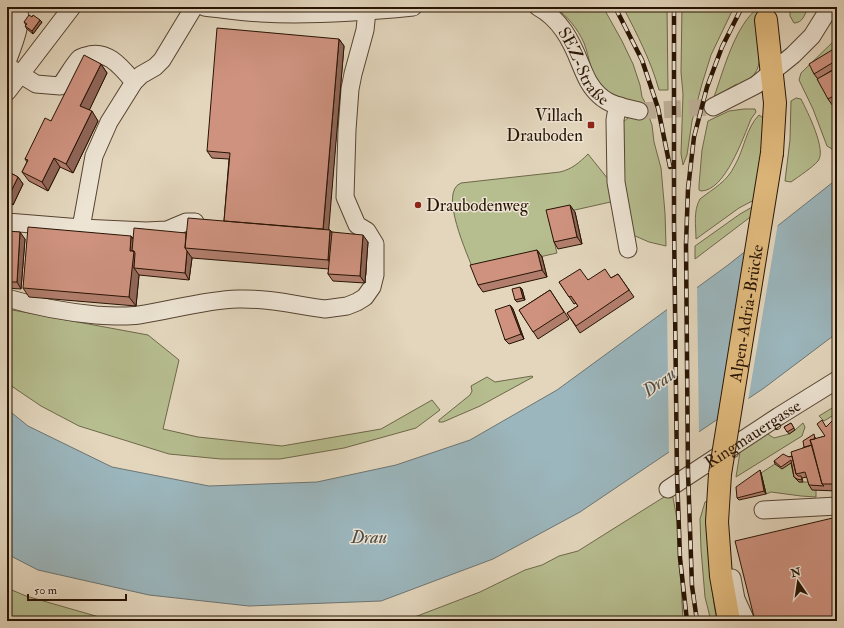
<svg xmlns="http://www.w3.org/2000/svg" width="844" height="628" viewBox="0 0 844 628" font-family="'IM FELL Double Pica',serif">
	<rect width="100%" height="100%" fill="#e3d6bd"/>
	<filter id="stains"><feTurbulence type="fractalNoise" baseFrequency=".005" numOctaves="4"/><feColorMatrix values="0 0 0 0 .2 0 0 0 0 .09 0 0 0 0 .02 0 0 0 .5 -.17"/></filter>
	<radialGradient id="worn" r=".72"><stop offset=".6" stop-color="#630" stop-opacity="0"/><stop offset="1" stop-color="#630" stop-opacity=".3"/></radialGradient>
	<path fill="#b6bd8f" stroke="#6e6849" d="M555,7H603L622,41L633,64L640,85L642,97L647,106L648,114L652,125L654,142L661,168L665,213L666,246L649,242L633,235L625,205L623,122L633,114L628,100C620,97 612,95 605,90C591,80 590,58 584,43C578,29 567,16 555,7Z
		M623,7H667L668,90H659C651,61 637,34 623,7Z
		M682,7H734L711,55L702,84L692,121L687,155L683,165L681,154L683,94L681,72Z
		M759,7H775L755,23C757,37 764,61 755,73C752,78 744,83 739,87L737,84L714,97C724,69 735,25 759,7Z
		M790,7H808C805,14 803,23 794,23L790,16Z
		M837,38V50L812,69L833,106L832,107L837,119V149H832L827,146L813,109L799,80L801,73Z
		M796,98L801,99C807,111 827,150 818,161C813,167 798,177 791,182L785,181L790,140L791,101Z
		M744,109H755L756,112L751,119C743,138 725,191 701,191L699,190V185L702,150L708,121L729,111Z
		M759,115L765,119L764,144L756,199L739,208L696,239C696,226 693,211 700,199C714,188 727,182 735,165C744,150 746,128 759,115Z
		M588,154L612,184L615,201L548,216L557,253L474,272C468,255 438,192 461,183L560,172C572,169 579,163 588,154Z
		M754,206L753,215L695,259V246L740,214Z
		M7,309L148,335L179,360L163,429L198,437L282,446L381,429L432,400L440,410L416,428L344,448L280,459H221L169,454L79,426L41,406L7,383Z
		M487,377L495,382L532,376L533,377L480,406L443,422H439V420L470,395L472,391L471,386Z
		M837,405V413L824,421L819,416Z
		M803,423L805,427L802,436L736,477L741,446L766,433L774,438L789,434L795,430Z
		M792,463L796,479L799,482H810L816,490V497L801,496L771,492L766,494L761,473L775,464Z
		M672,492L678,525L683,621H398L412,618L480,592L525,570L542,565L559,556L578,551Z
		M709,500C709,541 709,581 717,621H711L705,597L701,549L700,519L705,502Z
		M7,588L26,596L113,621H7Z"/>
	<path fill="#9bb6bd" stroke="#6d7573" d="M837,179V333L764,388L580,512L493,559L381,601L249,606L149,595L38,570L7,554V409L28,426L112,467L209,486L317,482L396,465L470,440L557,390L728,265Z"/>
	<path fill="#e3d6bd" d="M778,223L748,401L719,421L748,247Z
		M697,285L699,435L669,455L667,307Z"/>
	<g fill="none" stroke-linecap="round" stroke-linejoin="round">
		<path stroke="#bdaf98" stroke-width="17" stroke-dasharray="17 8" stroke-linecap="butt" d="M639,111L713,107"/>
		<g stroke="#564432" stroke-width="19">
			<g id="minor">
				<path d="M204,7C223,9 242,12 261,13C312,16 363,12 413,7"/>
				<path id="s1" d="M538,7C560,19 571,40 580,63C585,75 589,86 599,95C609,105 625,108 639,111"/>
				<path d="M7,62C12,48 24,21 18,7"/>
				<path d="M7,66L36,84L60,86C65,80 75,62 80,58C82,57 84,56 86,56C107,48 122,68 134,82"/>
				<path d="M7,92L72,7"/>
				<path d="M620,106L616,114L615,120L616,182L628,249"/>
				<path d="M713,107L756,85L793,55L812,36L830,7"/>
				<path d="M7,222L81,228L94,156L109,122L134,82L141,75L155,67L162,60L194,7"/>
				<path d="M81,228L146,231L167,230L186,222H195"/>
				<path d="M7,298C37,307 65,312 96,315C110,316 125,317 139,315C172,310 204,300 238,299C267,298 296,305 325,309L347,306L357,302L365,297L372,287L375,275V244L367,231L357,225L345,197L347,130L350,89L353,74L365,30L367,11"/>
				<path id="s2" d="M668,489L779,416L837,380"/>
				<path d="M763,510L837,506"/>
				<path d="M732,578L736,599L746,621"/>
			</g>
		</g>
		<g stroke="#271303" stroke-width="24">
			<path id="major" d="M766,20L775,103L772,153
				M720,474L717,522L721,576L729,621"/>
		</g>
		<use href="#minor" stroke="#ede4d4" stroke-width="17"/>
		<use href="#major" stroke="#e2bb7e" stroke-width="22"/>
		<g stroke="#271303" stroke-width="4.5">
			<path id="rail" d="M615,7L642,60L658,108L670,167
				M674,7V222L677,474L680,558L687,621
				M697,621L692,586L688,472L686,244L688,189L694,137L707,87L722,47L742,7"/>
		</g>
		<use href="#rail" stroke="#ede4d4" stroke-width="3" stroke-dasharray="9" stroke-linecap="butt"/>
		<g stroke="#271303" stroke-width="24" stroke-linecap="butt">
			<g id="major-bridge">
				<path id="s3" d="M720,474L772,153"/>
			</g>
		</g>
		<use href="#major-bridge" stroke="#e2bb7e" stroke-width="22"/>
	</g>
	<path fill="#b17e6d" stroke="#271303" d="M32,17L40,20L42,22L33,34L27,29L25,26L26,25L24,22Z
		M339,39L344,46L328,230H330L332,232L368,242L365,283L333,281L328,274L329,269L192,258L189,280L139,275L136,306L29,297L23,288L131,236L133,238L186,233L224,221L229,159L212,158L207,151Z
		M837,47V67L818,79L814,74Z
		M101,64L107,73L89,110L98,121L73,173L60,167L48,191L29,181L22,172L27,162L25,159L51,121Z
		M837,68V104L833,106L828,99Z
		M7,171L18,177L23,184L13,205L7,202Z
		M575,212L582,244L558,249L554,242Z
		M7,231L25,239L21,289L7,288Z
		M537,250L542,257L547,277L483,292L478,285Z
		M618,274L634,297L580,333L567,313L578,306L576,303L574,304L559,282L611,278Z
		M520,287L522,289L525,300L517,302L515,300Z
		M550,290L569,319L538,339L519,310Z
		M510,305L513,309L524,339L509,344L505,340Z
		M837,416V491L812,490L809,485L807,477L802,478L803,482H799L794,477L791,463L782,469L775,464L774,461L792,456L804,447L815,437L816,439L825,436L827,427Z
		M791,423L795,430L789,434L784,427Z
		M760,470L761,473L766,494L739,500L737,498Z"/>
	<path fill="#906659" stroke="#271303" d="M40,20L42,22L33,34L32,31Z
		M339,39L344,46L328,238L323,231Z
		M101,64L107,73L87,115L80,106Z
		M92,111L98,121L73,173L66,164Z
		M54,158L60,167L48,191L42,182Z
		M18,177L23,184L13,205L8,198Z
		M570,205L575,212L582,244L577,237Z
		M330,230L337,239L334,269L328,260Z
		M20,232L25,239L21,289L17,282Z
		M363,235L368,242L365,283L360,276Z
		M131,236L138,245L134,268L139,275L136,306L129,297L130,251Z
		M537,250L542,257L547,277L542,270Z
		M187,251L192,258L189,280L185,273Z
		M520,287L522,289L525,300L523,298Z
		M510,305L513,309L524,339L521,334Z
		M760,470L761,473L766,494L764,491Z"/>
	<path fill="#ce927f" stroke="#271303" d="M29,15L32,17L33,15L40,20L32,31L25,26L27,24L24,22Z
		M217,28L339,39L323,229L224,221L230,153L207,151Z
		M837,47V60L814,74L809,64Z
		M84,55L101,64L80,106L92,111L66,164L54,158L42,182L22,172L28,160L25,159L45,118L51,121Z
		M837,68V94L828,99L817,79Z
		M7,171L18,177L8,198H7Z
		M570,205L577,237L554,242L546,210Z
		M188,218L330,230L328,260L185,248Z
		M28,227L131,236L130,251H134L129,297L23,288Z
		M134,228L186,233L185,248L187,251L185,273L134,268L135,253L134,251H132Z
		M7,231L20,232L17,282H7Z
		M332,232L363,235L360,276L328,274Z
		M537,250L542,270L478,285L470,265Z
		M580,269L588,280L605,269L611,278L618,274L629,290L576,326L567,313L578,306L571,296L569,297L559,282Z
		M520,287L523,298L515,300L512,289Z
		M550,290L564,312L533,332L519,310Z
		M510,305L521,334L505,340L495,310Z
		M837,416V484H822L810,440L825,436L817,424L822,420L826,427Z
		M791,423L794,428L787,432L784,427Z
		M814,434L815,439L810,440L812,445L804,447L803,441Z
		M812,445L822,484L824,486L809,485L805,472L796,474L791,452Z
		M783,454L789,457L792,456L796,474L798,476H801L802,480L797,479L794,477L791,460L781,467L774,461Z
		M760,470L764,491L737,498L736,487Z
		M837,517V621H755L735,541Z"/>
	<g fill="#8f2418" stroke="#ede4d4" stroke-width="1.5">
		<rect x="587" y="121" width="8" height="8" rx="2"/>
		<circle cx="418" cy="205" r="4"/>
	</g>
	<g text-anchor="middle" stroke-width="3" stroke-linejoin="round" paint-order="stroke">
		<g font-size="17" fill="#271303" stroke="#ede4d4">
			<text dy="6" stroke="none"><textPath href="#s1" startOffset="76">SEZ-Straße</textPath></text>
			<text dy="6" stroke="none"><textPath href="#s3" startOffset="163">Alpen-Adria-Brücke</textPath></text>
			<text dy="6" stroke="none"><textPath href="#s2" startOffset="101">Ringmauergasse</textPath></text>
		</g>
		<g font-size="17" fill="#271303" stroke="#ede4d4" text-anchor="end">
			<text x="583" y="121">Villach<tspan x="583" dy="20">Drauboden</tspan></text>
			<text x="426" y="211" text-anchor="start">Draubodenweg</text>
		</g>
		<g font-size="18" font-style="italic" fill="#504c44" stroke="#ede4d4">
			<text transform="translate(659 382) rotate(-36)" y="6">Drau</text>
			<text x="369" y="543">Drau</text>
		</g>
	</g>
	<rect width="844" height="628" fill="none" stroke="#e3d6bd" stroke-width="24"/>
	<rect x="8" y="8" width="828" height="612" fill="none" stroke="#271303" stroke-width="2"/>
	<rect x="12" y="12" width="820" height="604" fill="none" stroke="#271303"/>
	<g transform="translate(798 582) rotate(347)" stroke="#ede4d4" stroke-width="3" paint-order="stroke">
	<path d="M0-3L7 15L0 10L-7 15Z" fill="#271303"/>
	<text y="-6" font-size="11" font-weight="bold" text-anchor="middle" fill="#271303">N</text>
	</g>
	<path d="M28 594v6h98v-6" fill="none" stroke="#271303" stroke-width="2"/>
	<text x="34" y="594" font-size="12" fill="#271303" stroke="#ede4d4" stroke-width="3" paint-order="stroke">50 m</text>
	<rect width="100%" height="100%" filter="url(#stains)"/>
	<rect width="100%" height="100%" fill="url(#worn)"/>
</svg>
